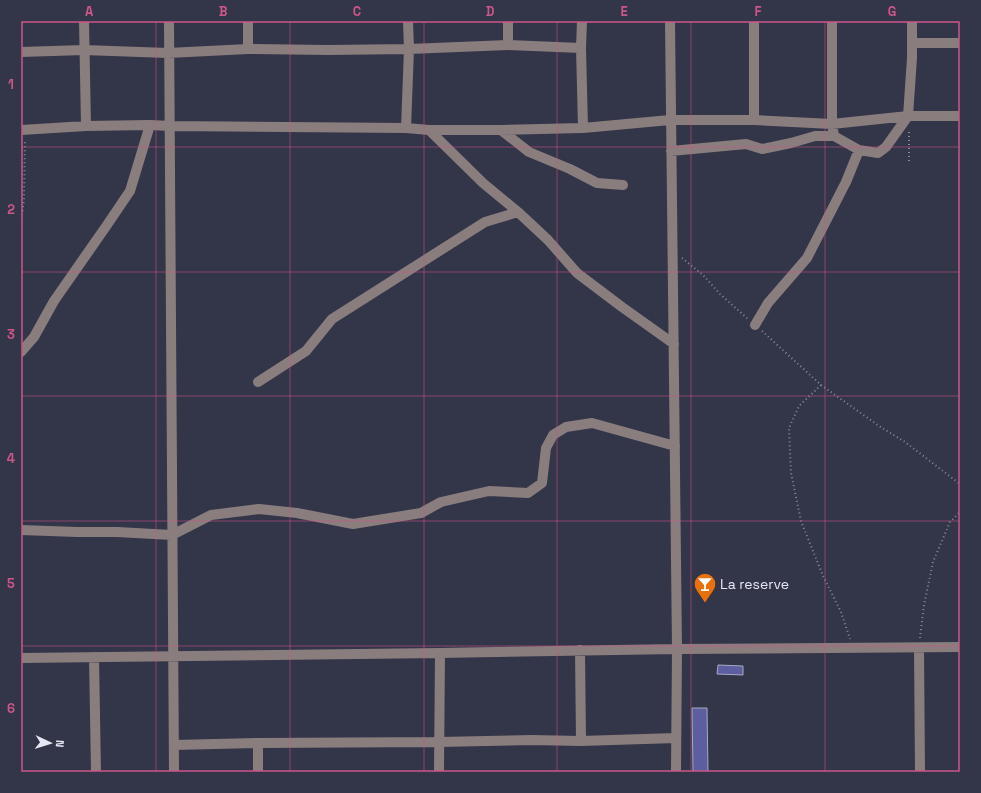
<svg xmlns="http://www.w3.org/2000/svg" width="981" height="793" viewBox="0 0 981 793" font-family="'Space Grotesk',sans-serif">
	<rect width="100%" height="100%" fill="#333549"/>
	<path fill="#5c5e9f" stroke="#a7aac2" d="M718,665L743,666V675L717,674Z
		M692,708H707L708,772H693Z"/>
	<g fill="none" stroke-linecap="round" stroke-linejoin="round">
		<path stroke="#888a9b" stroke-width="2" stroke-dasharray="1 3" stroke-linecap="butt" d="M909,132V163
			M21,223L24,199L25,140
			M682,258L703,275L720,294L748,319
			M762,331L821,385L879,426L905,442L960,484
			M821,385L799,406L789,428L791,473L801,521L823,576L841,612L850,639
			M920,638L924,605L933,562L950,522L960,512"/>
		<path stroke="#8a7d7e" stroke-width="10" d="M84,21L86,126
			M169,21L174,772
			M248,21V49
			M508,21V45
			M582,21L581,48L583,128
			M670,21L677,649L676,772
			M754,21V120
			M832,21V124L834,136L859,150L878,153L886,147L908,116L912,58V21
			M912,43H960
			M21,52L84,50L168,53L248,49L328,50L409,49L508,45L581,48
			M406,128L409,49L408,21
			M21,130L86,126L150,125L170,126L406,128L429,130H501L583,128L670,120H754L832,124L908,116H960
			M429,130L483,183L518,212L548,240L577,273L622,307L674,344
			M501,130L529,152L570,169L597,183L623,185
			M671,151L746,144L762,149L791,143L815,136H834
			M755,325L768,303L807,258L846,182L859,150
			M21,352L34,337L54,301L107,225L130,191L150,125
			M258,382L306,351L332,319L485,222L518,212
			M21,530L77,532H117L172,535L211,515L259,509L297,513L353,524L421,513L441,502L489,491L528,493L542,483L546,448L553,435L566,427L592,423L675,446
			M919,648L920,772
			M580,650L581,741
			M94,657L96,772
			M21,658L440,653L677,649L960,647
			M174,745L258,743L439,742L532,740L581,741L676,738
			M258,772V743
			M439,772L440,653"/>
	</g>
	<path fill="none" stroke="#cd5689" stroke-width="1" stroke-opacity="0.55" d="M156,21V772M290,21V772M424,21V772M557,21V772M691,21V772M825,21V772M21,147H960M21,272H960M21,396H960M21,521H960M21,646H960"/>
	<defs>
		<g id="bar-pin" transform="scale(1.15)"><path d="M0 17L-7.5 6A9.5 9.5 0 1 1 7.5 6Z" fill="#e8710a" stroke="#333549"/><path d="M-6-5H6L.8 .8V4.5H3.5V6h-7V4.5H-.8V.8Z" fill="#fff"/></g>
	</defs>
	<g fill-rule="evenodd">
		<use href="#bar-pin" x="705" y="584"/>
	</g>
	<g text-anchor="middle" stroke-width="4" stroke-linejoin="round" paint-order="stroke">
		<g font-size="14" fill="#e6e7f4" stroke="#333549" text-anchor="start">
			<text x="720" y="589">La reserve</text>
		</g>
	</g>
	<rect width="981" height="793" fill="none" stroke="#333549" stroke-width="44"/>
	<g transform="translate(50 743) rotate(94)" stroke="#333549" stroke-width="3" paint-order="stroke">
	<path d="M0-3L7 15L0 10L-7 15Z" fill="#e6e7f4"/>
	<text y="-6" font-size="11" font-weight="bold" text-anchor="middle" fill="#e6e7f4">N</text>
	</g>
	<rect x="22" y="22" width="937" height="749" fill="none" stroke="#cd5689" stroke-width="1.5"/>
	<g font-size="13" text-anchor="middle" font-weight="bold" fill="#cd5689">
		<text x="89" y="16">A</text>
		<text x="223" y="16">B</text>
		<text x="357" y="16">C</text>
		<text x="490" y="16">D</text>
		<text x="624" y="16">E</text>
		<text x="758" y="16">F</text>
		<text x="892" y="16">G</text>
		<text x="11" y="89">1</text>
		<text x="11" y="214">2</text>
		<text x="11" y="339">3</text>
		<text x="11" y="463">4</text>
		<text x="11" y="588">5</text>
		<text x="11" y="713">6</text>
	</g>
</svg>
